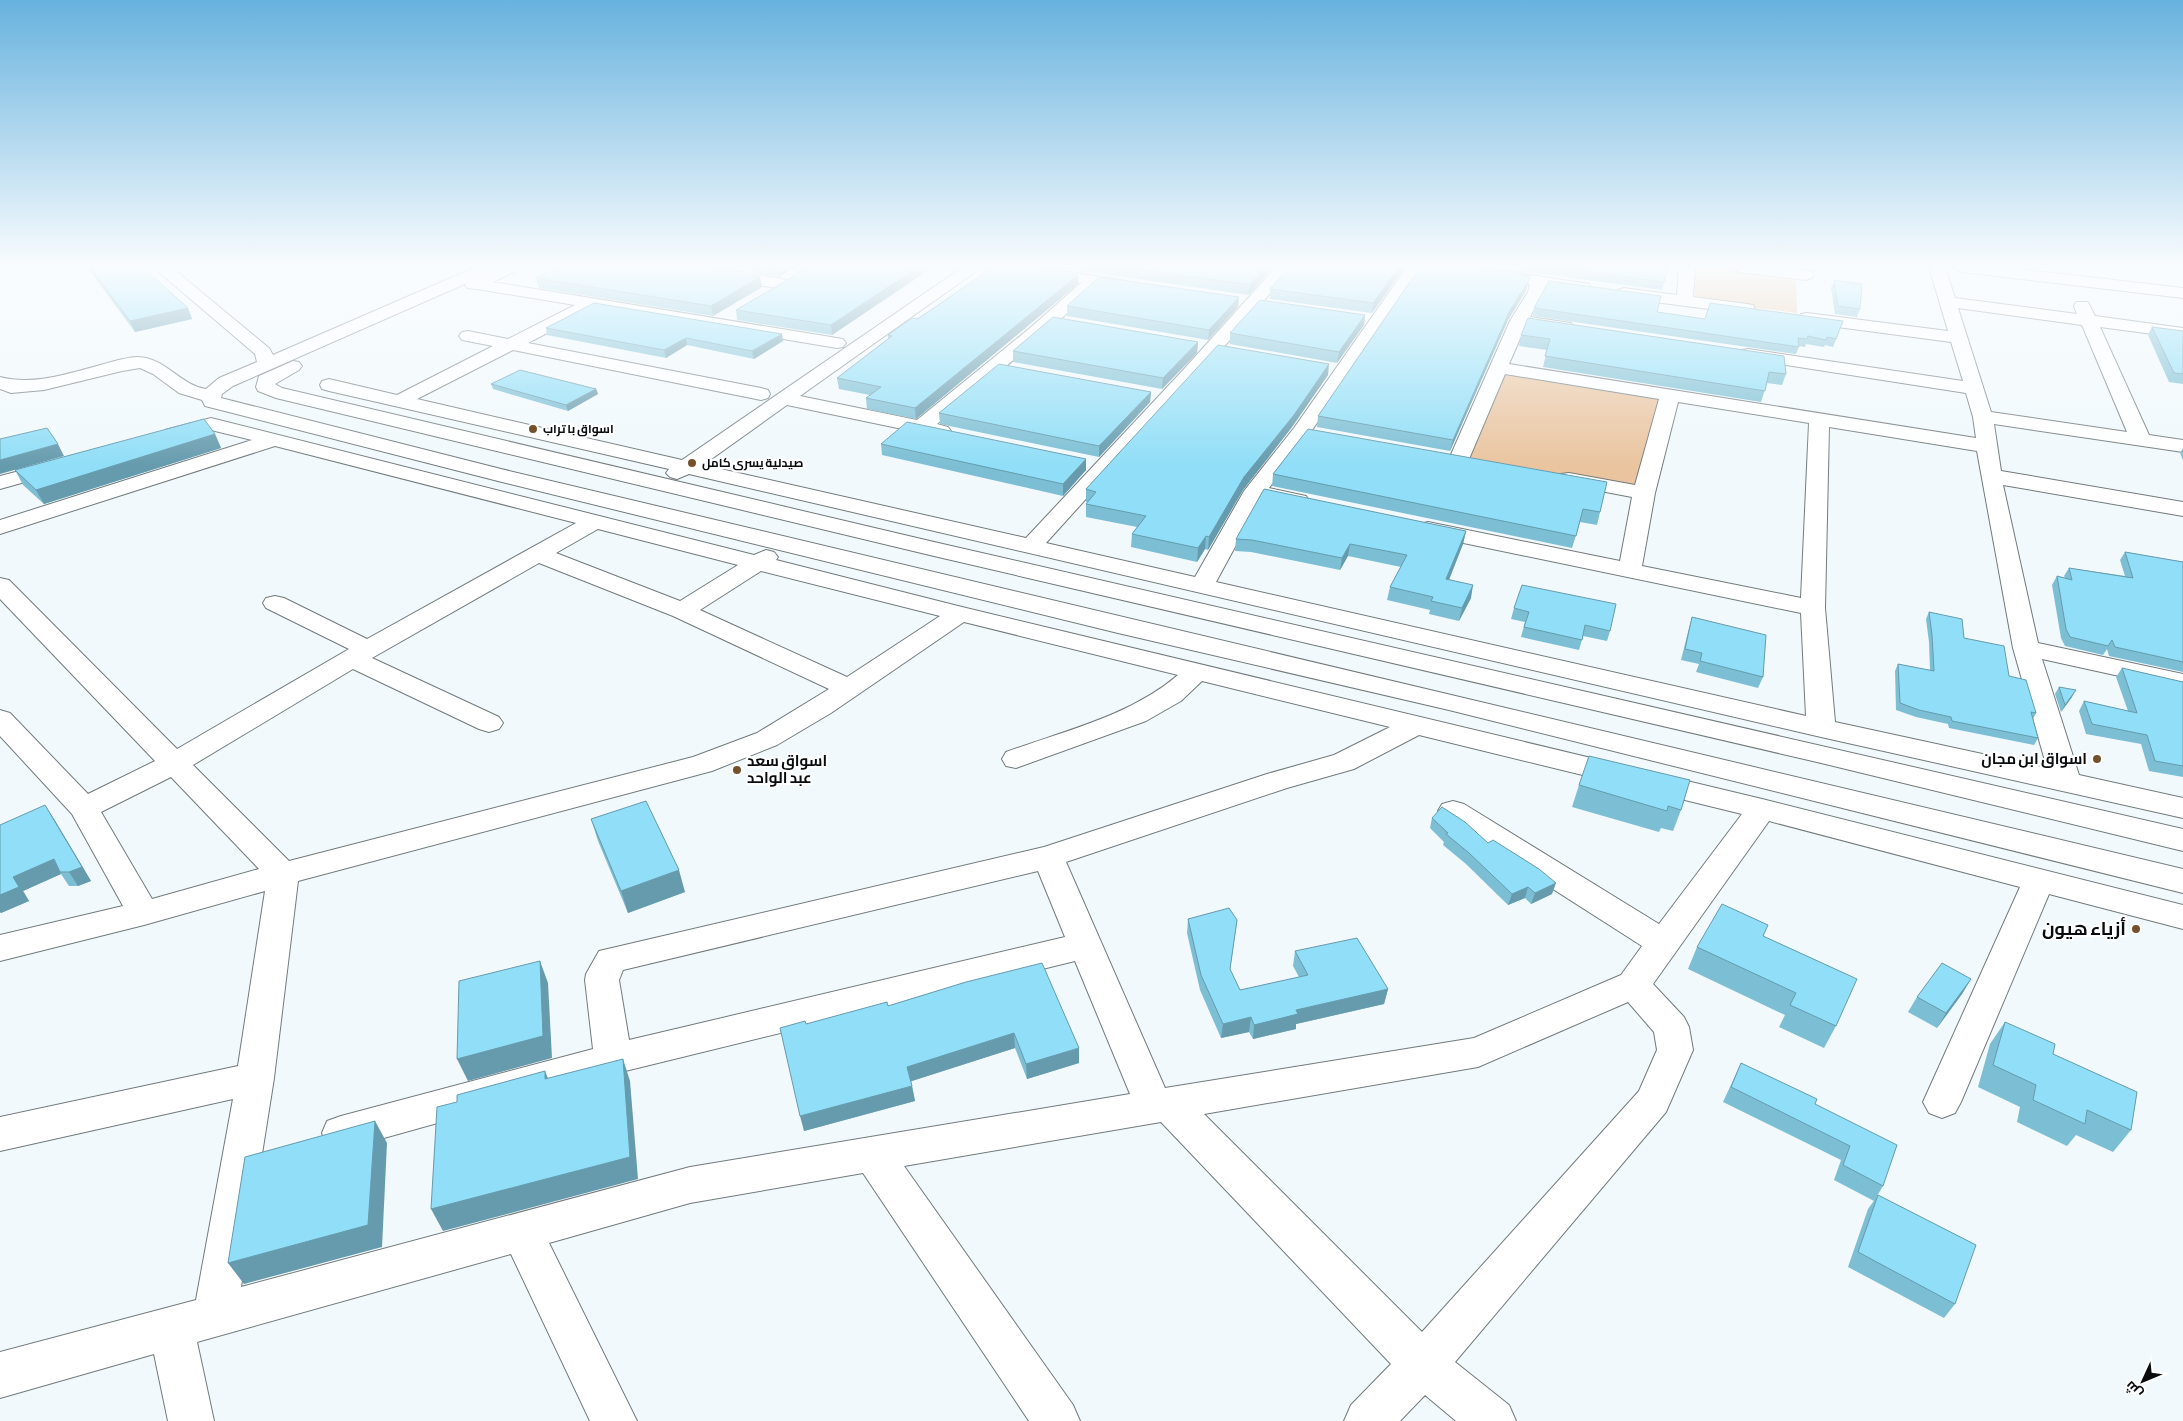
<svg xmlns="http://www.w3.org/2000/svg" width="2183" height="1421" viewBox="0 0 2183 1421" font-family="'Alegreya Sans',Cairo,sans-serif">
	<rect width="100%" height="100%" fill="#f1f9fc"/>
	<path fill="#eac49f" d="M1695,267H1721L1796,277L1797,313L1695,300Z
		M1502,370L1663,396L1636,487L1467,457Z"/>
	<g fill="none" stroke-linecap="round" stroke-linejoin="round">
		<g stroke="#727a7c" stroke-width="2">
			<path id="minor" d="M153,267H171L269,348L273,355L476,267H497L495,269L500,267H521L518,270L493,282L843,339L846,343L843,347L837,348L595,308L528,343L761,388L768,390L770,394L768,398L761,400L513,350L417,399L682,460L963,267H982L800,396L917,420L1030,328L1081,283L1008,272L1003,270L1000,267H1039L1137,283L1139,286L1137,289L1131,291L1097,286L1042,336L937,424L948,427L951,431L948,435L941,437L787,405L703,465L1026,538L1185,368L1276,267H1293L1229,341L1046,543L1195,577L1244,491L1294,428L1407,267H1423L1308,436L1269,488L1306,496L1309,501L1306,506L1298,508L1261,499L1216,582L1806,716L1801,613L1420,534L1417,529L1420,524L1428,522L1620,561L1632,497L1569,485L1561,484L1558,479L1561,474L1569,473L1635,485L1659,399L1505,374L1469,459L1466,463L1459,465L1452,463L1449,459L1510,321L1528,292L1530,284L1444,272L1439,270L1436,267H1478L1589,284L1591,287L1589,290L1583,292L1546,286L1530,317L1571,323L1574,327L1571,331L1565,332L1525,327L1509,364L1976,438L1973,417L1966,393L1748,359L1742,358L1739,354L1742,350L1748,349L1963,381L1951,342L1807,323L1801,322L1799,318L1801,314L1807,313L1948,331L1929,267H1945L1955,298L2077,314L2074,306L2076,302H2088L2095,316L2183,328V338L2100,327L2149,435L2183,440V452L1994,424L2001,471L2183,502V516L2003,485L2038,643L2183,674V690L2042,659L2079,775L2183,798V818L1821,737L689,474L677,479L670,477L666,473L669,469L329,391L322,389L320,385L322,381L329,379L397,395L493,346L462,340L459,336L462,332L468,331L508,339L575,305L477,289L467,288L465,285L467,283L233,386L222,394L221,398L501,469L2183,869V893L1449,710L1118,633L498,481L205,406L202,400L179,393L153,374L140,368L122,371L44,390L11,393L0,389V377C35,386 70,373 104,364C115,361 127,357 138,357C166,358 180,385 206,389L219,378L257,362L255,354ZM1958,308L2082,325L2127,432L1991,412ZM1678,402L1809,423L1801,598L1642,566L1655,493ZM1829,427L1977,451L2013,648L2047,768L1835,722L1825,608Z
				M671,267H709L783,279L789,281L791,284L789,287L783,289L679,272L674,270Z
				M1679,267H1695L1693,297L1747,304L1753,305L1755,309L1753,313L1747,314L1624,298L1618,296L1616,293L1618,290L1624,288L1677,295Z
				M1732,267C1759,267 1786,265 1812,272L1814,275L1812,278L1806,280L1740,272L1735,270Z
				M1954,267H2003L2183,288V298L1962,272L1957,270Z
				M293,361L299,362L302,366L299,370L275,384L282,388L934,542L2183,829V851L1817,762L934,556L276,398L258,391L256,387L259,376Z
				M211,418L754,555L766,550L774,552L778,557L776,560L962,607L1762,799L2183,905V929L2049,894L1961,1102L1955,1113L1942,1118L1929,1113L1923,1102L2020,887L1769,821L1653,984L1684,1017L1689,1027L1693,1050L1666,1112L1455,1362L1509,1405L1516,1421H1456L1425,1395L1400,1421H1344L1351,1405L1391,1364L1161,1122L904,1166L1073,1405L1080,1421H1029L863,1173L690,1203L549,1243L637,1421H590L511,1254L197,1342L214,1421H168L154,1354L0,1398V1352L196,1300L233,1099L0,1151V1117L238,1066L265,891L144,925L0,961V935L123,906L72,814L0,736V710L10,713L88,794L155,761L0,599V578L9,580L177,749L349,649L266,608L263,603L266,598L275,596L284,598L367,639L576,523L275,446L0,534V520L252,440L211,430L172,440L165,438L162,434L165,430ZM598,529L738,565L680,601L556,553ZM539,563L673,616L829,689L757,733L693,757L289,861L193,765L353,669L479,729L489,732L499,729L503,723L499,717L372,658ZM761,571L940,616L847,677L700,610ZM964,622L1178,675C1130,716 1064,731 1006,752L1002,759L1006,766L1016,768L1146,721L1181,701L1202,681L1390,727L1334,755L1267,774L1044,847L599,951L586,974L585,980L593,1049L341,1116L327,1121L322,1133L327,1145L341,1150L613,1074L1075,961L1130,1094L690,1167L241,1287L274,1078L298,881L712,771L777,745L831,713ZM1419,735L1742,814L1659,924L1464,804L1453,801L1442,804L1438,811L1442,818L1642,946L1621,975L1474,1038L1165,1088L1066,862L1287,788L1354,769ZM171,777L259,869L152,899L101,812ZM1038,871L1065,937L629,1040L619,980L623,970ZM1628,1002L1654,1032L1657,1050L1639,1091L1422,1332L1204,1114L1478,1067Z
				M54,462L61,464L64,468L61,472L0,489V476Z"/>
		</g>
		<use href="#minor" fill="#fff" fill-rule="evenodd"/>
	</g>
	<path fill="#7cbfd4" d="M89,267H142L188,308L192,319L135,332L93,275Z
		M749,267H796L779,277L750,272Z
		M806,267H933L832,335L737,320L736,310L789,279Z
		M1055,267H1273L1249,295Z
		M1289,267H1405L1372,313L1270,299V289Z
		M1522,267H1668L1662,290L1521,271Z
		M990,268L1078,284L916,419L867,409L866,398L870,395L839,389L837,378L888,339V335L917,319L990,269Z
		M760,277L762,287L713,316L539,288L536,278Z
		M1834,280L1860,309L1857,317L1835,314L1831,288Z
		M1526,291L1508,320L1450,451L1317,427L1318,416Z
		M1067,306L1238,307L1208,340L1067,316Z
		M1534,308L1657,312L1705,319L1843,321L1833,347L1825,345L1824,347L1806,344L1805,347L1799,346L1796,354L1533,316Z
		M1365,315L1364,325L1337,363L1230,344V333Z
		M2152,327L2183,331V384L2169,382L2148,335Z
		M546,328L783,341L754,359L687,345L666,358L547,335Z
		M1521,335L1786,374L1782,385L1767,383L1761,402L1543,367L1547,350L1519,346Z
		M1198,342L1197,353L1162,389L1013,362V351Z
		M1328,375L1292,427L1243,490L1208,550L1205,549L1197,562L1131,547L1132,534L1137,527L1086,517V504L1088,502H1086V489Z
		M491,384L596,389L598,394L568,411L493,389Z
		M1151,392L1150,402L1099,457L940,424L939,413Z
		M1308,429L1600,512L1597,525L1580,522L1572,548L1272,486L1273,474Z
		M215,434L221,448L44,504L23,485L15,470Z
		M881,444L1086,470L1063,496L882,455Z
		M2183,448V460L2180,453Z
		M1466,531L1463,544L1449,580L1471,598L1459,621L1429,614L1430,610L1387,600L1390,587L1401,567L1348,556L1340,570L1251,552L1235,551L1236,539Z
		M2125,552L2183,562V672L2109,656L2107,649L2103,655L2065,646L2061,638L2052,585L2057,576L2065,578L2064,576L2069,568L2125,576L2120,560Z
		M1514,608L1610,631L1607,641L1583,636L1579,650L1521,637L1525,622L1511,619Z
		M1929,612L1964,638L2009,676L2036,713L2033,719L2038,738L2034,745L1949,728L1948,724L1916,717L1896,710L1895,671L1898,664L1930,670L1929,642L1926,619Z
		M1692,617L1763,677L1758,688L1696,672L1699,664L1681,660L1689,628Z
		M2122,668L2183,682V777L2149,771L2141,744L2086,734L2079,711L2084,701L2128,711L2116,677Z
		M2059,687L2072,697L2061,712L2055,694Z
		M1690,780L1681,810L1673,831L1661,828L1659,832L1572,807L1579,785Z
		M1432,818L1488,843L1552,894L1531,904L1525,898L1508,905L1466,864L1443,845L1444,842L1430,828Z
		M54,819L91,881L78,886H69L61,874L23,891L29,901L1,913L0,912V825Z
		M591,819L685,892L628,913L598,841Z
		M1188,919L1237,920L1230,970L1240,990L1299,977L1293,966L1295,951L1388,989L1384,1004L1296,1024V1029L1253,1039L1249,1032L1221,1038L1200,990L1187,933Z
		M1763,936L1836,1026L1824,1048L1779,1027L1785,1015L1688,969L1697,947Z
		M1971,979L1962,994L1937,1028L1908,1012L1917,997Z
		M966,982L1079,1063L1027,1079L1015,1048L911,1081L915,1101L804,1131L806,1024L888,1006Z
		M2005,1022L2053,1054L2131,1130L2113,1152L2076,1135L2067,1146L2017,1122L2020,1107L1978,1087L1990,1044Z
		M1741,1063L1815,1104L1883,1186L1874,1201L1834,1180L1841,1160L1723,1102Z
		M1878,1195L1955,1304L1944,1318L1848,1267L1868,1209Z"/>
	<path fill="#659bad" d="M778,267H796L779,277L777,268Z
		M918,267H933L832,335L831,325Z
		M1266,267H1273L1249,295L1250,285Z
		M1399,267H1405L1372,313L1373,303Z
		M1078,275V284L916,419L915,408Z
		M1530,276L1526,291L1508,320L1450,451L1453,440L1510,310Z
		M760,277L762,287L713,316L711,306Z
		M1239,297L1238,307L1208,340L1209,330Z
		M188,308L192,319L135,332L130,321Z
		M1365,315L1364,325L1337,363L1339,352Z
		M782,334L783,341L754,359L752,351Z
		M686,338L687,345L666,358L664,350Z
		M1198,342L1197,353L1162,389L1163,378Z
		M1329,364L1328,375L1292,427L1243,490L1208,550L1209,537L1244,477Z
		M596,389L598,394L568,411L566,405Z
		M1151,392L1150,402L1099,457V446Z
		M215,434L221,448L44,504L36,490Z
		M58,444L64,456L0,474V460Z
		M1086,459V470L1063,496V484Z
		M1466,531L1463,544L1444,592L1446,579Z
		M1206,536L1205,549L1197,562L1198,548Z
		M1350,544L1348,556L1340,570L1342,558Z
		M1473,585L1471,598L1459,621L1462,608Z
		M2076,690L2072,697L2061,712L2065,705Z
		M45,805L54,819L91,881L78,886L69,872Z
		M54,859L61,874L23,891L29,901L1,913L0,912V895L13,877Z
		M679,870L685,892L628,913L621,891Z
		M1556,883L1552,894L1531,904L1535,893Z
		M1528,887L1525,898L1508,905L1512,894Z
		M540,961L548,983L552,1058L468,1081L457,1059Z
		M1971,979L1962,994L1937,1028L1946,1013Z
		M1388,989L1384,1004L1296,1024V1029L1253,1039L1254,1025L1296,1010Z
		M1251,1017L1249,1032L1221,1038L1223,1024Z
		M1014,1033L1015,1048L909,1082L907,1067Z
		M1079,1048V1063L1027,1079L1026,1064Z
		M623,1059L630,1081L638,1179L443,1231L431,1209Z
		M545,1071L554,1093L545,1079Z
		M912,1086L915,1101L804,1131L800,1116Z
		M375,1121L387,1143L382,1247L244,1284L228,1263Z"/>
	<path fill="#90def7" stroke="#659bad" d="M90,267H142L188,308L130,321Z
		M559,267H697L760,277L711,306L536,278Z
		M806,267H918L831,325L736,310L789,279Z
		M991,267H1026L1078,275L915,408L866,398L881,387L837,378L892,336L888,335L912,318L917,319L931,310L992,268H990Z
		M1121,267H1266L1250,285Z
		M1289,267H1399L1373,303L1270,289Z
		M1420,267H1471L1530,276L1528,282L1510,310L1453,440L1318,416Z
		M1551,267H1668L1664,282Z
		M1099,277L1239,297L1209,330L1067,306Z
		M1834,280L1862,284L1860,309L1838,306Z
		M1549,281L1661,296L1657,312L1705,319L1710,303L1843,321L1836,339L1827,337L1826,340L1808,336L1807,339L1798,338L1799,347L1534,308Z
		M1260,300L1365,315L1339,352L1230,333Z
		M594,303L782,334L752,351L686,338L664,350L546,328Z
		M1053,317L1198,342L1163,378L1013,351Z
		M1528,318L1784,356L1786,374L1769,372L1765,391L1545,356L1550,339L1521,335Z
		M2152,327L2183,331V374L2174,373Z
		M1218,345L1329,364L1294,415L1244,477L1209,537L1206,536L1198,548L1132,534L1146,516L1086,504L1096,492L1086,489Z
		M999,364L1151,392L1099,446L939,413Z
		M520,370L596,389L566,405L491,384Z
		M204,419L215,434L36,490L15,470Z
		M907,422L1086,459L1063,484L881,444Z
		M47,428L58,444L0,460V439Z
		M1308,429L1607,482L1600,512L1583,509L1576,536L1273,474Z
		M1264,489L1466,531L1446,579L1473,585L1462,608L1431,601L1433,597L1390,587L1407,555L1350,544L1342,558L1252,540L1236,539Z
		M2125,552L2183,562V662L2115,647L2112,640L2108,646L2070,637L2066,629L2057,576L2072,580L2069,568L2133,578Z
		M1522,585L1616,604L1610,631L1585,625L1582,640L1524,627L1529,612L1514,608Z
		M1929,612L1962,619L1964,638L2004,646L2009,676L2026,680L2036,713L2031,712L2038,738L1952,721L1951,717L1919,710L1900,703L1898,664L1934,671L1932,635Z
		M1692,617L1766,635L1763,677L1700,661L1702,653L1685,649Z
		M2122,668L2183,682V766L2155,761L2147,735L2092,724L2084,701L2137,713Z
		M2059,687L2076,690L2065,705Z
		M1589,756L1690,780L1681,810L1668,806L1667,811L1579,785Z
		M646,801L679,870L621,891L591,819Z
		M45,805L82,867L69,872H60L54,859L13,877L19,887L0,895V825Z
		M1442,807L1465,822L1488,843L1493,840L1539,869L1556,883L1535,893L1528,887L1512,894L1469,853L1446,834L1448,833L1432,818Z
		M1722,904L1768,925L1763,936L1857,979L1836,1026L1790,1005L1796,993L1697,947Z
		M1229,908L1237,920L1230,969L1240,990L1308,975L1295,951L1357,938L1388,989L1296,1010L1298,1014L1254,1025L1251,1017L1223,1024L1201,975L1188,919Z
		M540,961L543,1036L457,1059L459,981Z
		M1042,963L1079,1048L1026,1064L1014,1033L907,1067L912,1086L800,1116L780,1028L805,1021L806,1024L887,1002L888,1006L966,982Z
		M1942,963L1971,979L1946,1013L1917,997Z
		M2005,1022L2055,1044L2053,1054L2137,1092L2131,1130L2087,1110L2085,1124L2033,1100L2036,1085L1993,1065Z
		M623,1059L630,1157L431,1209L437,1107L457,1102V1095L545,1071V1079Z
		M1741,1063L1817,1099L1815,1104L1897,1145L1883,1186L1843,1165L1850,1146L1731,1087Z
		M375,1121L368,1225L228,1263L245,1157Z
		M1878,1195L1976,1245L1955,1304L1858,1252Z"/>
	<linearGradient id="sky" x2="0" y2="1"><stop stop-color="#67b2de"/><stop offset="0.57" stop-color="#f9fcfe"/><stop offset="1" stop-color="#f9fcfe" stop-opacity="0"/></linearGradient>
	<rect width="2183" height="466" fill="url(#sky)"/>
	<g fill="#75512b" stroke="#fff" stroke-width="2">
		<circle cx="533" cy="429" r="5"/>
		<circle cx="692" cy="463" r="5"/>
		<circle cx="2097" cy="759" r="5"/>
		<circle cx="737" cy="770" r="5"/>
		<circle cx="2136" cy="929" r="5"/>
	</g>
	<g text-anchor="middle" stroke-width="4.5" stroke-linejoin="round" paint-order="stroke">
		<g font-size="12" font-weight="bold" fill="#090c0d" stroke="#fff" text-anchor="start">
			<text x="543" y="433">اسواق با تراب</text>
			<text x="702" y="467">صيدلية يسرى كامل</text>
		</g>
		<g font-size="15" font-weight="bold" fill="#090c0d" stroke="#fff" text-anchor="end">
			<text x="2087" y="764">اسواق ابن مجان</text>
			<text x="747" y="766" text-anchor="start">اسواق سعد<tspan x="747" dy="17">عبد الواحد</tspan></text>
		</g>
		<g font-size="18" font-weight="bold" fill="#090c0d" stroke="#fff" text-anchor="end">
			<text x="2126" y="935">أزياء هيون</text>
		</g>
	</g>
	<g transform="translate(2143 1381) rotate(226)" stroke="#ffffff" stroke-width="4" paint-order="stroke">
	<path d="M0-4L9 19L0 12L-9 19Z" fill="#090c0d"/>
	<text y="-8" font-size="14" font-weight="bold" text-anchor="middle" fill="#090c0d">ش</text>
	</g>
</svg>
